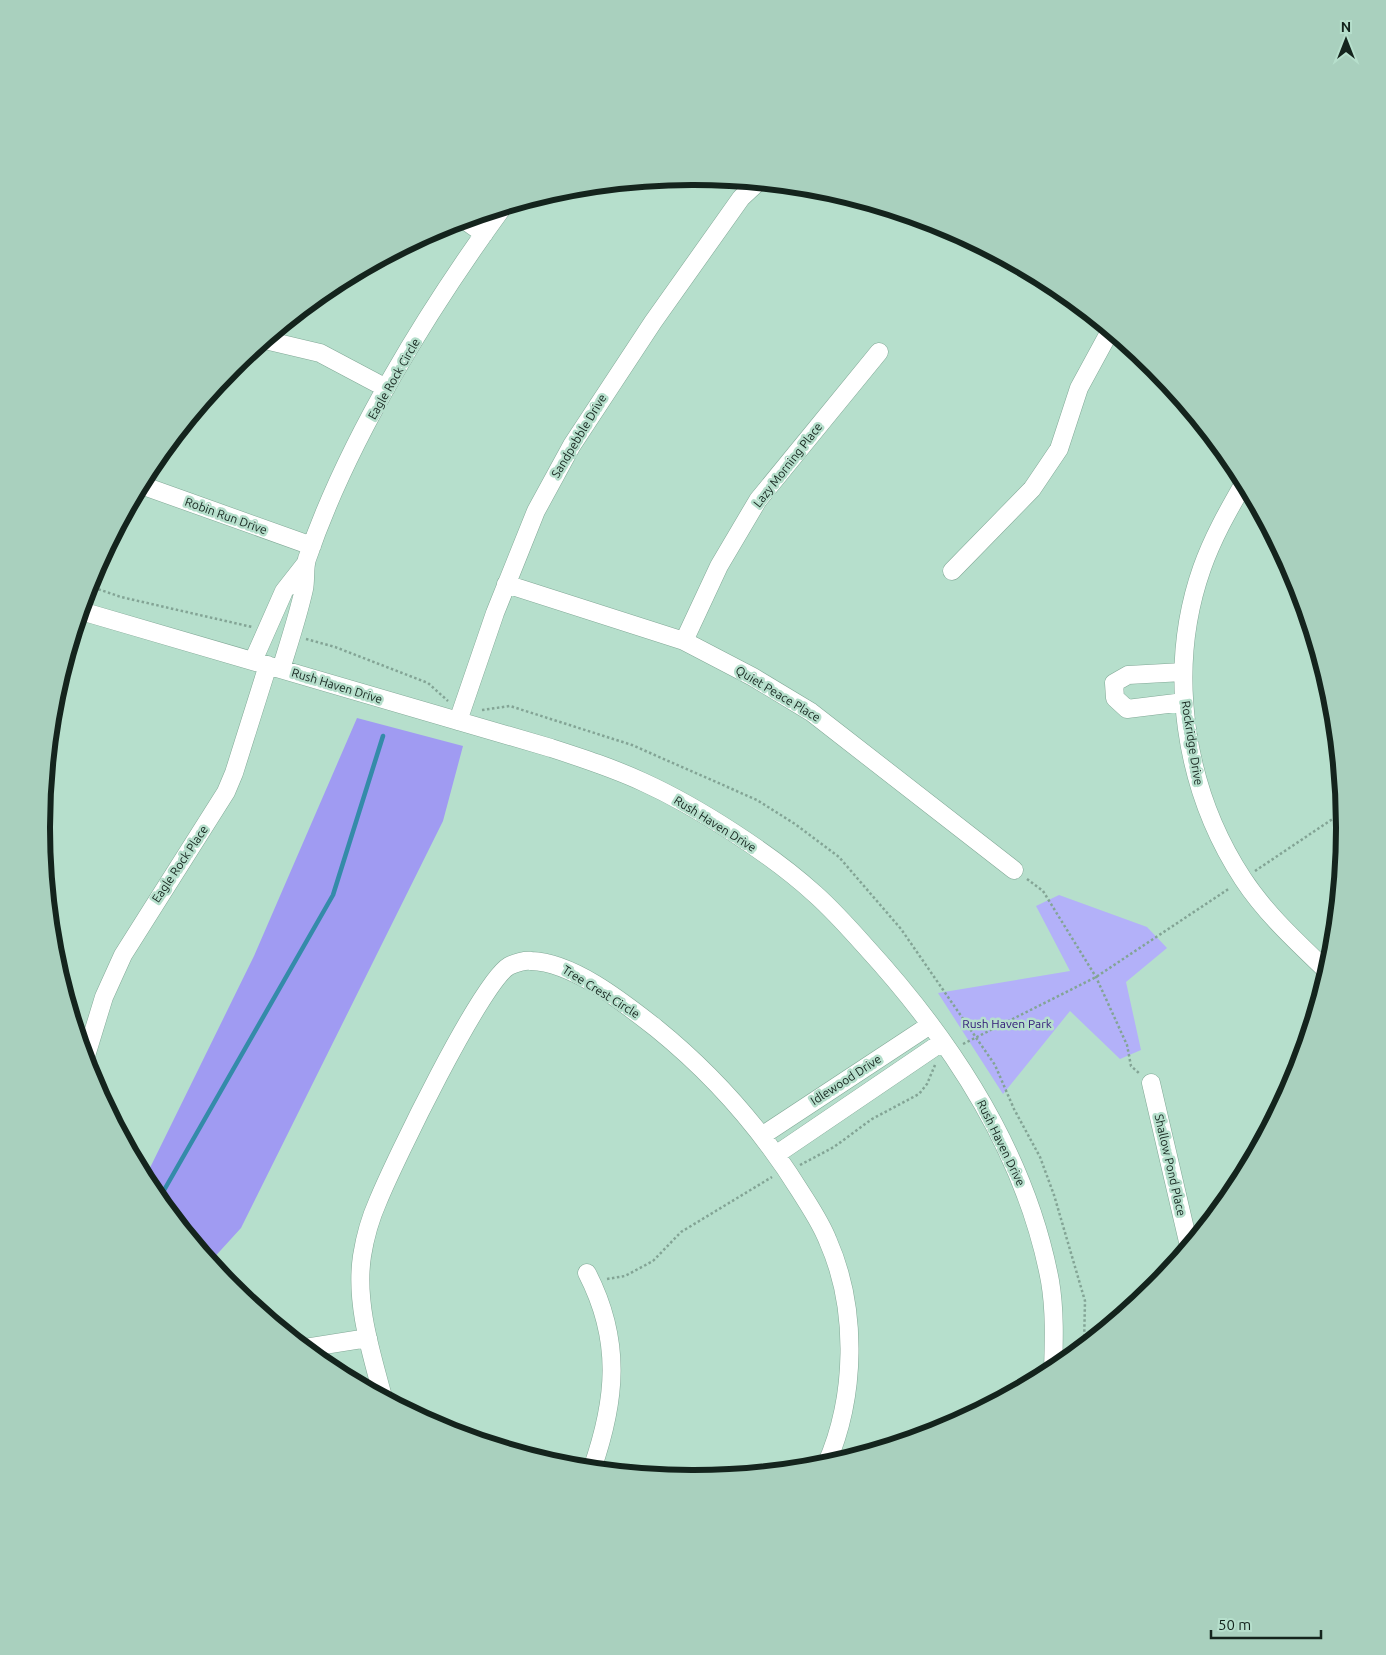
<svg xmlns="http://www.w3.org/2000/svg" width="1386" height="1655" viewBox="0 0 1386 1655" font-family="Ubuntu,sans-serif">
	<rect width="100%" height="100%" fill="#b6dfcc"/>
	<path fill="#b3b1f9" d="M1059,895L1147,927L1167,948L1126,982L1141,1050L1120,1059L1070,1011L1003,1094L938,993L1070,971L1036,906Z"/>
	<path fill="#a09bf2" d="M357,718L463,746L443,821L241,1228L210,1262L151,1189L145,1178L254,956Z"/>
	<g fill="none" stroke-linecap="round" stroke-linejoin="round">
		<path stroke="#348ba9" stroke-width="4.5" d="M159,1199L333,895L383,736"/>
		<g stroke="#81a896" stroke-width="19">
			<path id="minor" d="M463,219L484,234
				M265,340L320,353L386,388
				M1244,483C1228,511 1213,537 1202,568C1166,670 1184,789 1243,879C1266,914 1297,942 1327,971
				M141,485L312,546
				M952,571L1032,489L1059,449L1079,388L1110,331
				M506,584L684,641L753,677L811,712L1014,870
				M81,611L551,748C582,758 613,768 643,782C698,807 771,854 815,894C833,910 850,929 866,947C952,1041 1026,1153 1050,1281C1055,1310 1054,1341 1053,1371
				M684,641L719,566L758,500L879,352
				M253,661L284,591L306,563
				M281,669C289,643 298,616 304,589C306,580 304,569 307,559C348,439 428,310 503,207
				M1183,672L1128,675L1114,683L1115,698L1127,709L1184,702
				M458,721L495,613L536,511L572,445L653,322L741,198L758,182
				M85,1059L104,997L123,955L226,792L234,773L268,665
				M1151,1083L1189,1246
				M763,1135L930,1025
				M777,1154L942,1042
				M587,1273C622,1341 616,1400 592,1469
				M305,1348L368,1338
				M383,1397C371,1352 355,1303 362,1256C365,1237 370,1219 378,1201C394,1162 481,982 509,966C515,963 525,960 531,961C573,962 624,1003 656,1028C714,1075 760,1127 800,1191C810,1207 821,1223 828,1241C858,1309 856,1397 826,1465"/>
		</g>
		<path stroke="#83a495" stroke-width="2.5" stroke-dasharray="2.5 2.5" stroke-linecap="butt" d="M89,586L121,597L252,627
			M306,639L335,647L428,683L448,701
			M482,710L510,706L632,745L757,800L795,824L839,857L901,929L995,1065L1014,1109L1040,1157L1054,1195L1085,1301L1084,1345
			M1255,871L1343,812
			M1027,879L1043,891L1096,977L1127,1045L1131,1066L1140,1074
			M963,1044L1096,977L1230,888
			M800,1165L834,1147L872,1119L919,1094L927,1084L935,1065
			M607,1279L625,1276L653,1261L681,1232L772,1177"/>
		<use href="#minor" stroke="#fff" stroke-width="18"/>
	</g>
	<g text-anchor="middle" stroke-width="5" stroke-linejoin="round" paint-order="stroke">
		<g font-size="12" fill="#14241d" stroke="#b6dfcc">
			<text transform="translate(394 379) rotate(-60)" y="4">Eagle Rock Circle</text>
			<text transform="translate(579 436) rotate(-59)" y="4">Sandpebble Drive</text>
			<text transform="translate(788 465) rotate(-52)" y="4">Lazy Morning Place</text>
			<text transform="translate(226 516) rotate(20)" y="4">Robin Run Drive</text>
			<text transform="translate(337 686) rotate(17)" y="4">Rush Haven Drive</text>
			<text transform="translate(778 694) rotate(31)" y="4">Quiet Peace Place</text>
			<text transform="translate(1192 743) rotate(81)" y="4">Rockridge Drive</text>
			<text transform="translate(715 824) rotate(32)" y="4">Rush Haven Drive</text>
			<text transform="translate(180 864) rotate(-56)" y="4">Eagle Rock Place</text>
			<text transform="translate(601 992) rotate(32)" y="4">Tree Crest Circle</text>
			<text transform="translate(846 1080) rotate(-33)" y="4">Idlewood Drive</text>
			<text transform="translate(1001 1143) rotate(64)" y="4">Rush Haven Drive</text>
			<text transform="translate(1170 1165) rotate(77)" y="4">Shallow Pond Place</text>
		</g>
		<g font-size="12" fill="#2f1776" stroke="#b6dfcc">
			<text x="1007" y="1028">Rush Haven Park</text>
		</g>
	</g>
	<path d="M0 0H1386V1655H0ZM692 185H694A642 642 0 0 1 1336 827V828A642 642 0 0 1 694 1470H692A642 642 0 0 1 50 828V827A642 642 0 0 1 692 185Z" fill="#a9d0be" fill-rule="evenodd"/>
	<path fill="none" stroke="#14241d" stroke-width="6" d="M692 185H694A642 642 0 0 1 1336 827V828A642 642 0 0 1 694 1470H692A642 642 0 0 1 50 828V827A642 642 0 0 1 692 185Z"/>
	<g transform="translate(1346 40)" stroke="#b6dfcc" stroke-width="4" paint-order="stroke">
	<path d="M0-4L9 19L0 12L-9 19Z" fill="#14241d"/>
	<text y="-8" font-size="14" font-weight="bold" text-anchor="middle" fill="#14241d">N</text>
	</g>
	<path d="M1211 1630v8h110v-8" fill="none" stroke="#14241d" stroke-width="2.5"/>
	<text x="1218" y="1630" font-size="15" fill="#14241d" stroke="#b6dfcc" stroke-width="4" paint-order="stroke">50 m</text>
</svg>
